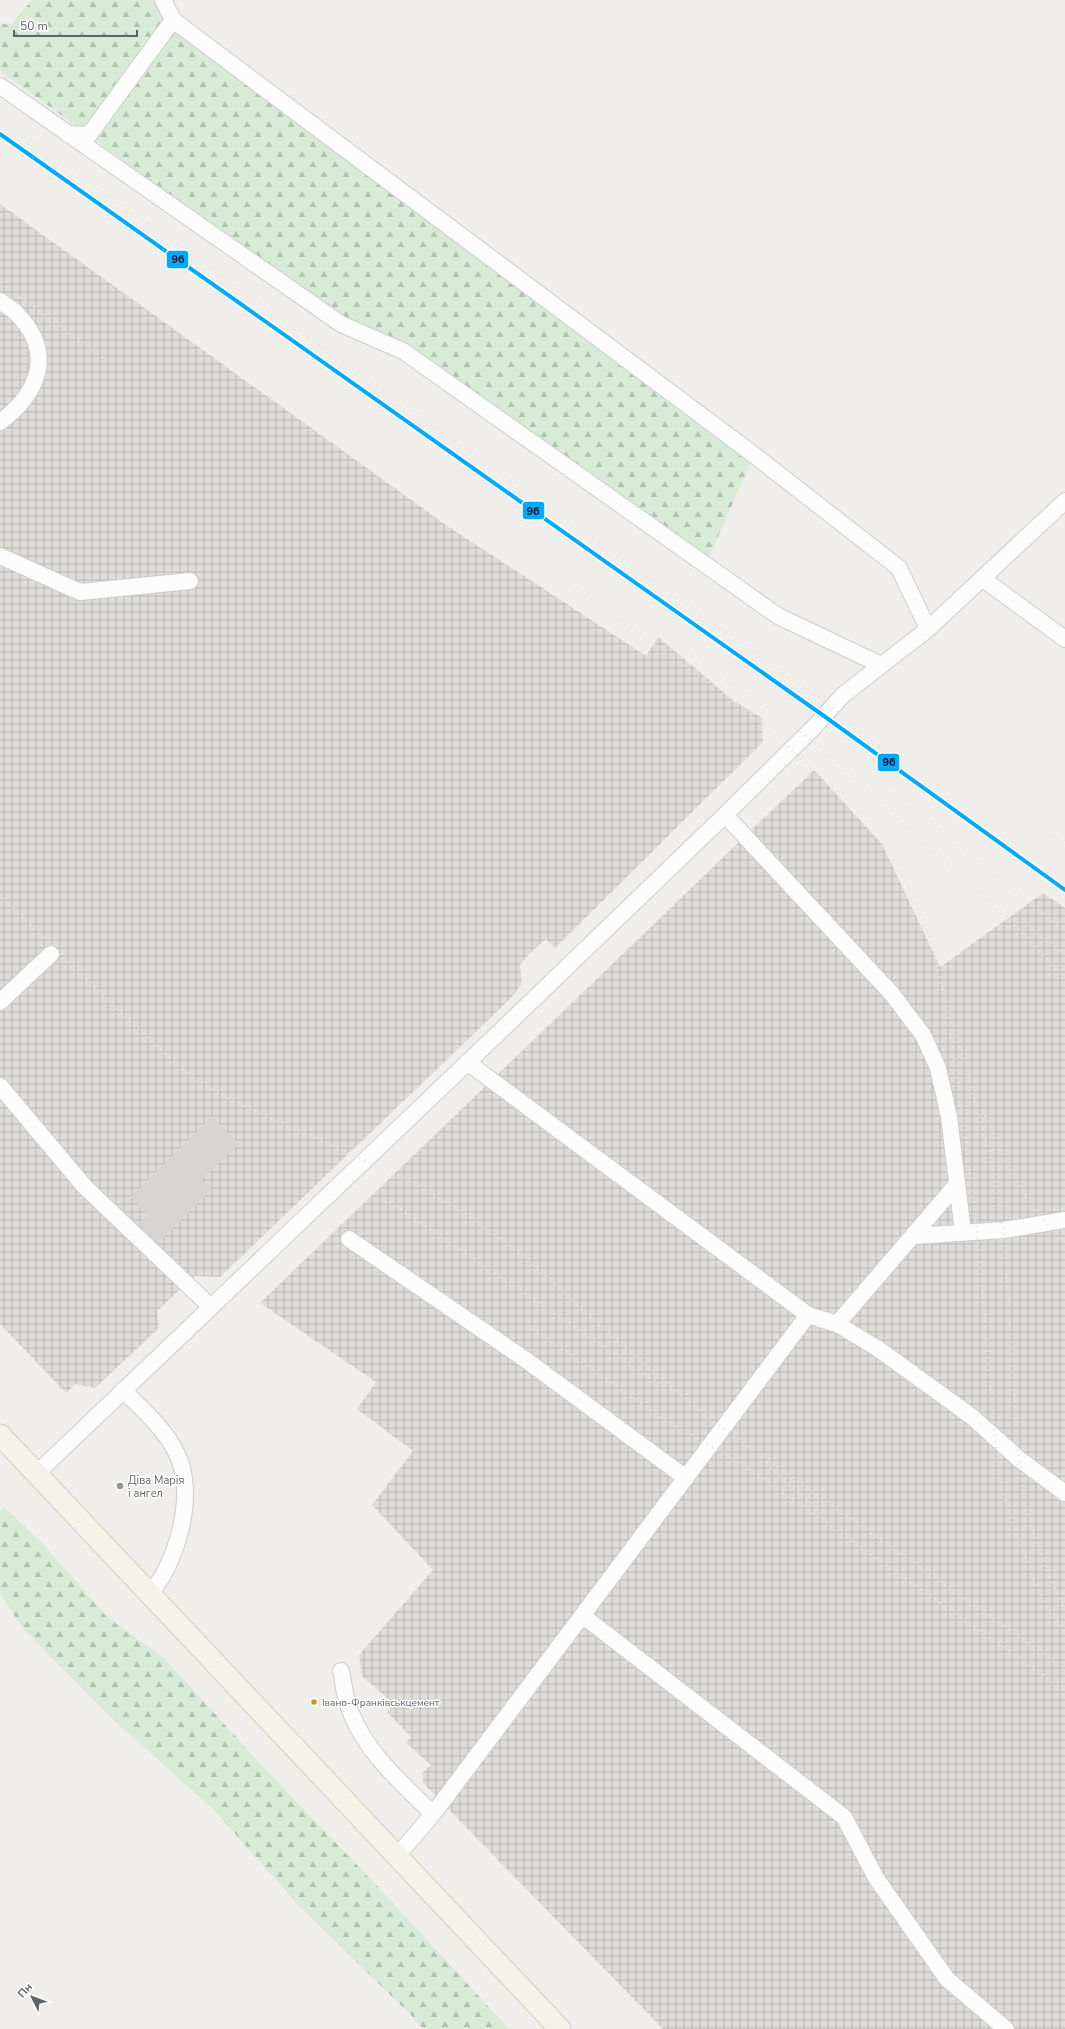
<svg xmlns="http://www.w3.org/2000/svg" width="1065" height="2029" viewBox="0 0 1065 2029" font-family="'Nunito Sans',sans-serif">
	<defs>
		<pattern id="industrial-grid" width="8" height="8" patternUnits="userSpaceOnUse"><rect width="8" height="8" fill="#dfddda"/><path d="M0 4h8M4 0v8" fill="none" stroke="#b8b7b5"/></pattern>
		<pattern id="forest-firs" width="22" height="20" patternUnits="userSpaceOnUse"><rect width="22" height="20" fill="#d8ebd6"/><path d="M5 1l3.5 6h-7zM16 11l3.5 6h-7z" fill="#b2c2b1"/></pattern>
	</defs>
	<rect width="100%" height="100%" fill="#efeeea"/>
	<path fill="url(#industrial-grid)" d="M0,204L446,525L646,656L658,637L734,701L762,718L763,742L555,948L546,939L529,954L520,965L522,984L510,999L220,1277L195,1276L157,1311L159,1328L95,1388L75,1384L66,1393L0,1324Z
		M814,770L882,844L940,967L1043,893L1065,908V2029H663L423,1783V1772L431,1765L406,1743L411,1737L387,1712L394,1704L362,1676L359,1655L433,1570L372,1505L413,1451L357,1409L376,1382L260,1303Z"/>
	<path fill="url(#forest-firs)" d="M32,0H153L173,20L754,455L705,566L403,351L341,324L89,135L0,71V23L11,25Z
		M4,1507L44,1545L107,1617L165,1659L266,1770L379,1888L509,2029H423L410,2014L301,1908L214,1810L107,1714L21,1626L0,1593V1510Z"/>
	<path fill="#d6d5d3" d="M212,1116L239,1144L202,1180L212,1189L158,1243L138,1224L148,1215L130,1197Z"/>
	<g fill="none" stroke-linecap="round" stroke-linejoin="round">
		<g stroke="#cbcccc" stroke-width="18">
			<path id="minor" d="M163,0L173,20L754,455L899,568L928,629
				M0,86L341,324L403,351L778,616L881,665
				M68,134L89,135L173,20
				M0,301C6,306 13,309 17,314C55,353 39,393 0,422
				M0,556L80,592L190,581
				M983,579L1065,639
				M725,815L892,994L923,1035L938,1068L949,1117L963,1232
				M0,1002L51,954
				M467,1062L808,1315
				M0,1086L85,1187L210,1306
				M914,1236L1004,1230L1065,1220
				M349,1239L526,1360L686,1478
				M837,1324L957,1184
				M123,1390C144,1411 172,1435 181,1464C193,1505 176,1562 150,1594
				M36,1474L488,1043L725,815L815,726L843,695L928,629L1065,501
				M583,1616L844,1817L876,1878L947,1979L1006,2029
				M341,1671C344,1685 345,1700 351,1713C367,1754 403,1784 433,1814
				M396,1857L433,1814L808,1315L837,1324L877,1348L971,1416L1019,1459L1065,1493"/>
		</g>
		<g stroke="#d7ceb8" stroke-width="23">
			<path id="major" d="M0,1435L560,2029"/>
		</g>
		<use href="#minor" stroke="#fdfcfc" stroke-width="16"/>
		<use href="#major" stroke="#f4f2e9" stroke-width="21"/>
		<path stroke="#e4e4e4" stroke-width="3" stroke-dasharray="1 5" stroke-linecap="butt" d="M0,119L832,707L953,809
			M0,283L104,358
			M566,582L734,701L832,785L856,809L896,864L913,897L929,935L946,1003L955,1063L977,1232L995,1437L1001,1488L1031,1574L1049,1609L1065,1632
			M683,648L804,735L843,767L1020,930L1065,981
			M893,784C948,835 1003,887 1065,929
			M1005,810L1065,842
			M0,895L154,1044L191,1076L226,1097L415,1184L464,1213L525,1257L628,1350L707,1417
			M1007,911L1065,954
			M1054,961L1065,971
			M954,1030L967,1069L993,1167L1004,1230L1017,1441L1025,1505L1038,1546L1061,1603L1065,1609
			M983,1110C1004,1163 1024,1204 1065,1243
			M385,1199L664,1387
			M532,1328L666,1421L738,1462L764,1479L1065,1691
			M704,1415L1065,1669
			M766,1464L823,1514"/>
		<g stroke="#fff" stroke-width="7">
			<path id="rail-1" d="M0,134L824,716L1065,890"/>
		</g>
		<use href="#rail-1" stroke="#0af" stroke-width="4"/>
	</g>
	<circle fill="#919496" stroke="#fff" stroke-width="1.5" cx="120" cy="1486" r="4"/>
	<circle fill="#d1951a" stroke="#fff" stroke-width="1.5" cx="314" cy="1702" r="3.5"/>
	<g text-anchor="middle" stroke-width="3" stroke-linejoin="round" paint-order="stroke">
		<g font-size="10" fill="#5f6368" stroke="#fff" text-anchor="start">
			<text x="322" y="1706">Івано-Франківськцемент</text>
		</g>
		<g font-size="11" fill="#5f6368" stroke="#fff" text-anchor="start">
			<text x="128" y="1484">Діва Марія<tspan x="128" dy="13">і ангел</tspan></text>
		</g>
	</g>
	<g stroke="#fff" stroke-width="1.5">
		<rect x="166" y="250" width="23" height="19" rx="4" fill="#0af"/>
		<rect x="522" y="501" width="23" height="19" rx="4" fill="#0af"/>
		<rect x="877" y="753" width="23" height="19" rx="4" fill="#0af"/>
	</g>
	<g font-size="11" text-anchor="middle" font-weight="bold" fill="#111">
		<text x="178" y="263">96</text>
		<text x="533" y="515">96</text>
		<text x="889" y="766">96</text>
	</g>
	<g transform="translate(32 1997) rotate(312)" stroke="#ffffff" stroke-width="3" paint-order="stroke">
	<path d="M0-3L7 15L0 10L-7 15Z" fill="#5f6368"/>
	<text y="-6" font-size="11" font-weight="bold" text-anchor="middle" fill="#5f6368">Пн</text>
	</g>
	<path d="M14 30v6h123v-6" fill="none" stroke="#5f6368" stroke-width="2"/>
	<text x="20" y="30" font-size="12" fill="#5f6368" stroke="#ffffff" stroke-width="3" paint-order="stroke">50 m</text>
</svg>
